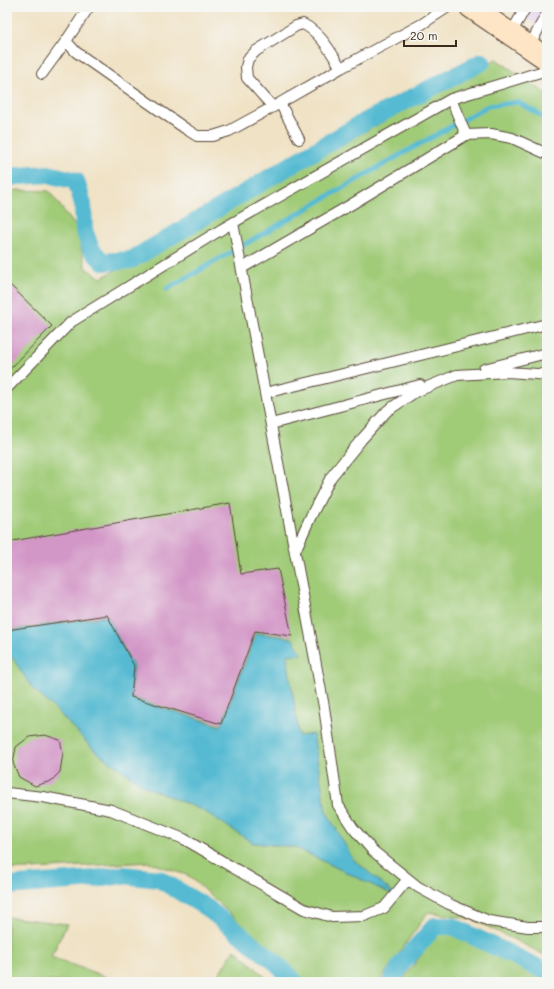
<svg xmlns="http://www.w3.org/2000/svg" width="554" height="989" viewBox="0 0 554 989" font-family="Mali,sans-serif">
	<rect width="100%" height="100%" fill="#f6f6f2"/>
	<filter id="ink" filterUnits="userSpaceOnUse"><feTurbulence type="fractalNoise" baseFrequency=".025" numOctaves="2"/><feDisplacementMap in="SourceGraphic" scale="8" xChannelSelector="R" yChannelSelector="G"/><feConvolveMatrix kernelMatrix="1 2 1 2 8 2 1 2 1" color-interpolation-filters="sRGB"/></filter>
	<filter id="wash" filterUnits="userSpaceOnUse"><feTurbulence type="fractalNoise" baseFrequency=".012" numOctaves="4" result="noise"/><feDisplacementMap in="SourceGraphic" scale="16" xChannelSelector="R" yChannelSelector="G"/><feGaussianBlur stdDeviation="0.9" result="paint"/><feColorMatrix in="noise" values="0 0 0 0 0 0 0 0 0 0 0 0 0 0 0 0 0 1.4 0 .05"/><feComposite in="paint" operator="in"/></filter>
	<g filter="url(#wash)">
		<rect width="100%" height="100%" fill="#f0e2c5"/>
		<path fill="#e5d3f1" d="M510,7H547V32L522,15Z"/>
		<path fill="#a0cb77" stroke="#6e7a4a" d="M496,59L547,94V956L472,919L428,912L379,982H304L189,876L149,862L33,869H7V192L17,190L49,191L76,227L86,268L101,278Z
			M7,917L67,924L51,957L120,982H7Z
			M447,932L466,939L547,979V982H401L437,933Z
			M235,949L271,982H213Z"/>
		<path fill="#54bad2" stroke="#487278" d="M107,616L133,666L131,698L221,726L256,633L292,638L302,654L287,655L299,736L313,734L326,811L353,859L399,898L294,847L253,843L204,811L146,787L95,751L56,710L32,688L10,654L7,648V631Z"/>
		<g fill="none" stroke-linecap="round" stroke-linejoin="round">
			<path stroke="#54bad2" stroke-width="5" d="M167,289L400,155L488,106L518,102L547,119"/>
			<path stroke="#54bad2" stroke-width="18" d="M7,177L48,174L76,181L83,204L84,230L91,249L103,262L131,260L362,123L482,62
				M7,886L95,879L123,875L159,879L207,908L274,961L295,982
				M391,982L402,963L435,926H452L547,972"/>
		</g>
		<g id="blocks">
			<path fill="#d397c7" d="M7,282L52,326L7,372Z
				M230,503L241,574L278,569L292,636L255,631L221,724L131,697L134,666L107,615L7,630V542Z
				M45,735L60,740L63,753L60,772L51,781L35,786L19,777L13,763L16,747L29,737Z"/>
		</g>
	</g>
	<g filter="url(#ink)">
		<use href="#blocks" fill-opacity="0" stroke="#564637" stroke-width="1"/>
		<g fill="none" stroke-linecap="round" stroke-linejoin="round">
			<g stroke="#564637" stroke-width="12">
				<path id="lane" d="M89,7L66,41L76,52L186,129L197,136H213L229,131L273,107L341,68L422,24L448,7
					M511,33L526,7
					M529,47L547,13
					M42,74L66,41
					M451,99L466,135
					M280,103L299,139
					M273,107L247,78L246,67L248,59L256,51L296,26L303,24C321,33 330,51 341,68
					M233,223L324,707L338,805L353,828L373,851L418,887L449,904L489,921L528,927H547
					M242,268L352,204L466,135L491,134L512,138L547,154
					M484,369L547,353
					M7,388L71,322L222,229L451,99L547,70
					M265,393L547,324
					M271,424L420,385
					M295,551L310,518L331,477L361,440L387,411L415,392L457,375L507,372L537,374L547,375
					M7,793L43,797L111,810L184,839L304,909L332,917L364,916L384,908L408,879"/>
			</g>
			<g stroke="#564637" stroke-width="24">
				<path id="secondary" d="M471,7L547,59"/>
			</g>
			<use href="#lane" stroke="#fff" stroke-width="10"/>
			<use href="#secondary" stroke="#fde5c5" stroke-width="22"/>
		</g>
	</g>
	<rect width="554" height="989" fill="none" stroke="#f6f6f2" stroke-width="24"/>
	<path d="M404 40v6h52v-6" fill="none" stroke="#3b2a1e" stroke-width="2"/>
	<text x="410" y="40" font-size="12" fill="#3b2a1e" stroke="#f6f6f2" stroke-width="3" paint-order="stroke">20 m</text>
</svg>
